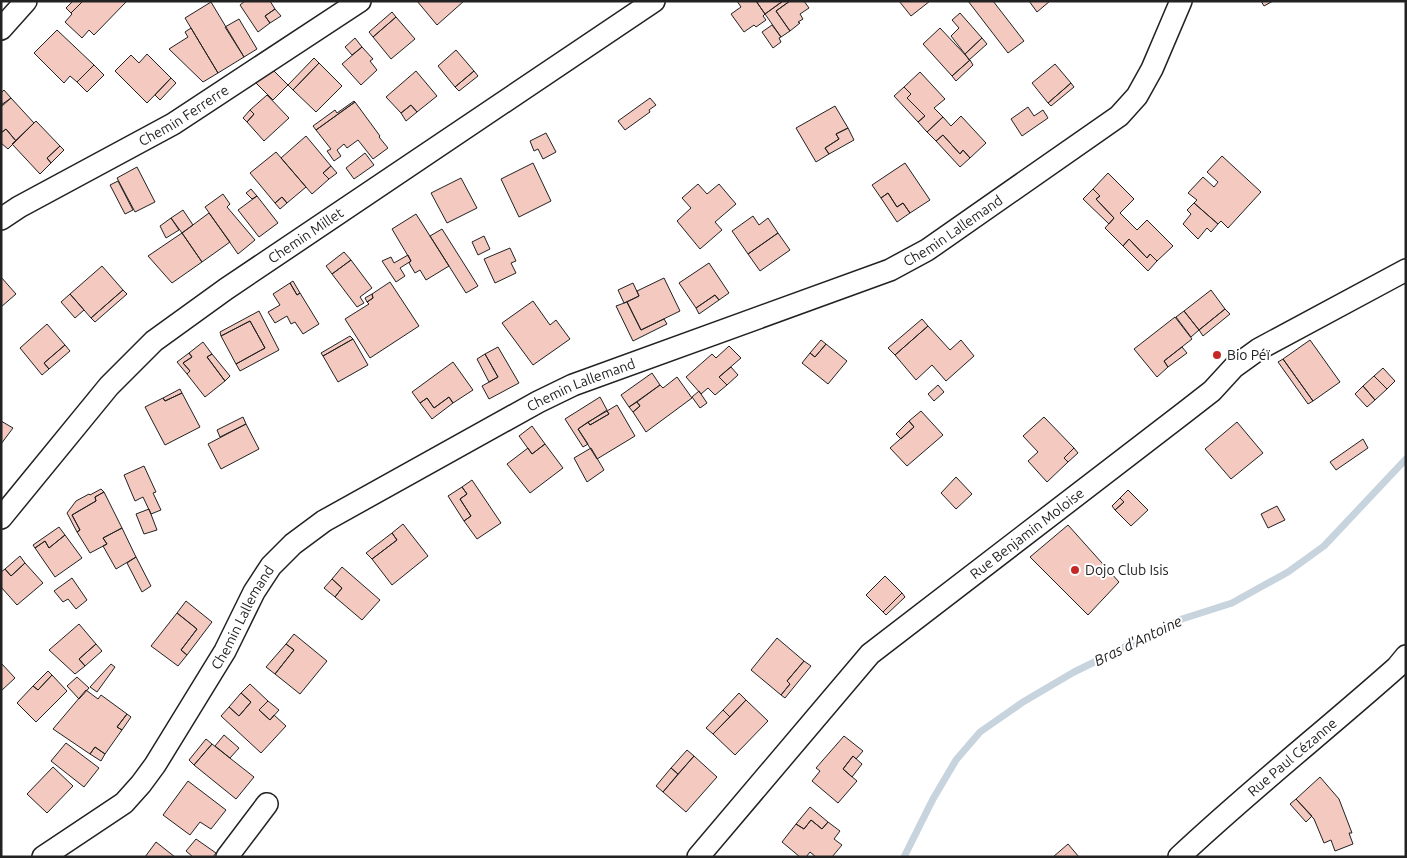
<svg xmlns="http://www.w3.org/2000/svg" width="1407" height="858" viewBox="0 0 1407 858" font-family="Ubuntu,sans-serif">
	<rect width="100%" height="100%" fill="#fff"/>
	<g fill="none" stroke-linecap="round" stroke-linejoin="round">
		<path stroke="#c7d3dd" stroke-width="7" d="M904,857L933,799L956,760L980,732L1023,702L1074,672L1182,619L1232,603L1288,572L1324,546L1406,459"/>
	</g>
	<path fill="#f3c9c0" stroke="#222" d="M73,1H83L71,13L66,8Z
		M83,1H125L126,2L94,35L89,30L82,38L65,22L72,14L71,13Z
		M245,1H270L275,9L265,16L270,23L258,32L240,5Z
		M417,1H464L437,25Z
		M737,1H756L765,14L763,16L766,20L756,27L754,25L744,32L731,14L741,7Z
		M756,1H783L765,14Z
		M783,1H790L776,11L790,31L781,37L765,14Z
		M790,1H804L809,8L800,14L803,19L798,22L800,23L790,31L776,11Z
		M899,1H930L911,16Z
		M968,1H993L1024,41L1008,53Z
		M1029,1H1050L1037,12Z
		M1261,1H1273L1264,6Z
		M211,2L244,57L218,73L185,18Z
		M275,9L281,16L270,23L265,16Z
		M392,12L396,17L373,37L369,32Z
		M960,13L982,38L965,54L951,36L959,28L952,20Z
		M396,17L415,39L391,59L373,37Z
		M239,19L257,49L244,57L225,27Z
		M772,25L781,37L779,38L781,42L773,48L762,32Z
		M191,28L218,73L203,82L169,49L188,37L185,32Z
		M940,28L970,60L952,76L923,44Z
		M57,30L94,65L77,82L70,76L64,83L34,53Z
		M355,38L362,47L352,55L345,47Z
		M982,38L987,44L969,60L965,54Z
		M362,47L373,59L370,61L377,70L361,85L342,64Z
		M456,50L474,71L455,87L438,66Z
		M147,54L171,78L147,103L115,71L131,55L139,63Z
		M314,58L319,63L293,90L288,85Z
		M970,60L973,65L956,81L952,76Z
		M319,63L342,86L316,112L293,90Z
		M1055,64L1071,83L1048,103L1032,83Z
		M94,65L104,75L87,92L77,82Z
		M272,69L288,85L273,100L254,81Z
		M416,71L437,96L417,112L411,105L401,113L386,97Z
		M474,71L478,76L459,91L455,87Z
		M920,72L945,99L934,108L943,117L927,132L918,122L925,116L907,98L911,94L904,87Z
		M171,78L176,83L160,100L155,95Z
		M1071,83L1074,87L1051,106L1048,103Z
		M904,87L911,94L907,98L925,116L918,122L894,96Z
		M4,90L11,98L2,106L1,93Z
		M267,95L289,118L264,141L247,122L254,114L250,110Z
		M11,98L34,123L16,141L6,129L1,133V105Z
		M650,98L656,105L649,110L650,112L625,130L618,121Z
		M354,101L355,102L316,130L313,126L335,110L337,113Z
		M355,102L380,136L379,137L388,148L373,159L358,140L347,148L344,144L337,150L341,156L334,161L327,151L331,149L316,130Z
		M411,105L417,112L406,121L401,113Z
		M835,106L848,128L836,134L839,139L825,148L829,154L816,162L796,128Z
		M1028,107L1034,116L1043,110L1048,118L1022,136L1011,119Z
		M250,110L254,114L247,122L243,118Z
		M961,116L986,143L970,158L963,150L960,154L943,135L936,141L927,132L943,117L951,126Z
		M36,121L60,146L47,158L51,163L40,174L12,144Z
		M848,128L854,140L829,154L825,148L839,139L836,134Z
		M6,129L16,141L8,149L1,143V133Z
		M546,133L556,152L543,159L538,149L534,151L530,141Z
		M943,135L960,154L963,150L970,158L960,167L936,141Z
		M306,136L331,166L323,173L329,179L312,194L281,158Z
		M60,146L64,150L51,163L47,158Z
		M276,152L306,187L287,203L282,197L275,203L250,173Z
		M365,153L374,165L354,179L346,168Z
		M1222,156L1261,192L1228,228L1221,221L1218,224L1194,203L1197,200L1188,193L1203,177L1214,187L1218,182L1207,172Z
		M533,163L551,201L519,217L501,179Z
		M905,163L930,200L910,213L903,203L897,207L888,193L881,198L872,185Z
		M331,166L337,173L329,179L323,173Z
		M137,167L155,202L135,212L117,178Z
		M1108,173L1134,199L1120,213L1137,230L1147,220L1173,246L1157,261L1150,254L1147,258L1129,239L1123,246L1105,228L1114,218L1096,199L1100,196L1093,189Z
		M461,178L477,208L447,223L431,193Z
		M118,181L133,210L125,214L110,185Z
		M698,184L707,194L719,184L736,204L715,222L722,230L700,249L677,221L691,208L682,198Z
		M251,189L257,196L252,199L246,193Z
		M1093,189L1100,196L1096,199L1114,218L1109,224L1083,199Z
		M888,193L897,207L903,203L910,213L897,222L881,198Z
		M223,194L230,204L227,207L255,240L238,254L205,207Z
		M257,196L278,223L259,237L238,210Z
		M282,197L287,203L280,209L275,203Z
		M1194,203L1218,224L1211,232L1207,228L1198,239L1183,224L1191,214L1187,210Z
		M183,210L193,225L182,233L171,218Z
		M209,213L230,242L202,262L182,233Z
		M416,214L449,266L426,280L420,270L415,273L409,263L411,261L392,229Z
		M753,216L759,225L768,218L778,233L748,254L732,231Z
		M171,218L179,230L166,238L160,226Z
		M442,229L478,286L466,293L430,236Z
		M182,233L202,262L172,283L148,256Z
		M778,233L790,250L760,271L748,254Z
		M484,236L490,249L478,255L472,242Z
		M1129,239L1147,258L1150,254L1157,261L1148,271L1123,246Z
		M510,248L516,261L511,263L516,273L495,283L484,259Z
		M344,252L351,260L332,274L326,266Z
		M408,255L411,261L400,268L405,276L396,282L382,261L391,257L394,263Z
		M351,260L372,288L360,297L364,303L357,307L332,274Z
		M709,263L729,293L719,300L715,295L696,308L679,283Z
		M102,266L123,290L91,318L70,294Z
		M1,277L16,294L1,307Z
		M664,278L680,311L641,330L627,302L639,296L637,291Z
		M293,281L300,293L297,295L290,283Z
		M390,282L419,326L370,358L345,319L369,304L367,302L373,298L372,294Z
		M290,283L297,295L300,293L319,324L303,334L295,322L291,324L287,316L275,323L268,312L280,305L273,294Z
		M633,283L639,296L624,303L618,290Z
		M123,290L127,294L95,322L91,318Z
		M1211,290L1225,309L1199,330L1184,311Z
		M70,294L84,310L75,318L61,302Z
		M372,294L373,298L367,302L365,298Z
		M715,295L719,300L699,314L696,308Z
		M533,301L550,325L556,320L570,339L533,365L502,323Z
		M627,302L641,330L664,319L667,324L633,341L616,306Z
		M1225,309L1230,314L1203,336L1199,330Z
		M259,311L279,350L240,371L236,364L265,348L250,321L221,336L220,332Z
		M1184,311L1199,330L1191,337L1176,317Z
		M1175,317L1192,339L1164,361L1168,367L1157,377L1134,349Z
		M922,319L928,326L895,355L888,348Z
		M250,321L265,348L236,364L221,336Z
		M47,324L65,345L44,363L49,369L42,375L20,348Z
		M928,326L950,350L961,340L974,356L946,381L932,365L916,380L895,355Z
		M350,336L353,339L323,356L321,353Z
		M353,339L368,365L338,382L323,356Z
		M821,340L826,344L815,357L810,353Z
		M1310,340L1340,382L1313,401L1283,359Z
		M203,342L212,354L207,357L225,381L205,397L187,374L190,371L183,363L192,357L189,353Z
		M826,344L847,361L828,384L802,363L810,353L815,357Z
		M65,345L70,351L49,369L44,363Z
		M729,346L741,358L719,377L727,385L715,395L708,388L701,394L686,377L712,354L716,358Z
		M498,347L519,383L489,399L482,386L498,377L485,354Z
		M1182,347L1187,353L1168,367L1164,361Z
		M189,353L192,357L183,363L190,371L187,374L177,362Z
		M212,354L230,376L225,381L207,357Z
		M485,354L498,377L489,382L477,359Z
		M1283,359L1313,401L1308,404L1278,362Z
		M453,362L473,390L453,403L449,397L434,408L427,398L420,403L412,392Z
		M731,367L738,375L727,385L719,377Z
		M1383,368L1395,381L1387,389L1374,376Z
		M652,373L660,385L629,407L621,395Z
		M1374,376L1387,389L1375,400L1363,386Z
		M677,377L692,398L646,432L633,412L640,406L637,402L660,385L663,388Z
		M938,385L944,392L934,401L928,394Z
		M1363,386L1375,400L1367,407L1355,394Z
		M180,389L182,393L165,401L163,398Z
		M699,391L707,403L700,408L692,397Z
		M182,393L200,427L165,445L145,407L163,398L165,401Z
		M449,397L453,403L432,419L420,403L427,398L434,408Z
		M600,397L607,410L578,429L588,444L583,447L565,419Z
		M637,402L640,406L633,412L629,407Z
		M617,405L635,436L597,459L578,429L588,422L590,425L609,414L607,411Z
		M607,411L609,414L590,425L588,422Z
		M921,411L943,435L907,466L890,448L914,427L909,421Z
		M243,417L246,424L220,437L217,430Z
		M1044,417L1074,448L1064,458L1068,462L1047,482L1028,461L1038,452L1023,436Z
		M1,421L13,428L1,444Z
		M909,421L914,427L901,439L896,434Z
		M1237,422L1263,453L1231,479L1205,449Z
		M246,424L259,449L221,469L208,444Z
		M532,426L545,444L532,454L519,436Z
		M1363,439L1368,448L1336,470L1330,462Z
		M545,444L563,468L530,493L507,464L528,448L532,454Z
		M591,448L604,470L587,482L574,458Z
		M1074,448L1078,453L1068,462L1064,458Z
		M144,466L156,492L153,493L161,510L151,514L143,497L135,501L124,475Z
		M956,477L972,494L956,509L941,493Z
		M472,480L501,523L477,539L464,521L471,516L460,499L467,494L462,487Z
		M462,487L467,494L460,499L471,516L464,521L448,496Z
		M101,489L104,492L95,497L96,501L72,515L80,530L77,532L67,513L76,501L89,494L90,495Z
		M1128,490L1148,510L1131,526L1115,510L1124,502L1120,498Z
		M104,492L122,528L103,538L107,544L90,553L77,532L80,530L72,515L96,501L95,497Z
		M1120,498L1124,502L1115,510L1112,506Z
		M1277,506L1285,520L1268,528L1261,514Z
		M149,509L157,530L144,534L136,514Z
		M403,524L428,556L392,585L372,559L397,540L392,533Z
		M1068,525L1119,582L1088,615L1030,557Z
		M59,527L65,535L49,548L45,541L35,548L33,545Z
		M122,528L136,557L116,569L103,546L107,544L103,538Z
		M392,533L397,540L372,559L366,553Z
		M65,535L82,558L55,577L35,548L45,541L49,548Z
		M20,556L25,563L11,576L5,569Z
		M136,557L151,586L142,592L127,563Z
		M25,563L43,583L17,605L1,587V572L5,569L11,576Z
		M342,567L380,600L362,620L335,597L342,588L332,579Z
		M885,576L902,593L883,612L866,595Z
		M72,578L87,600L76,609L68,599L63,602L54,591Z
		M332,579L342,588L335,597L324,588Z
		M902,593L905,597L886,615L883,612Z
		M186,601L212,622L187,655L181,650L197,629L177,613Z
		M177,613L197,629L181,650L187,655L178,666L151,646Z
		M79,624L96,644L79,659L85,666L75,674L49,650Z
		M294,634L327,661L300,694L275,674L294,650L286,644Z
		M777,638L804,661L787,681L790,684L781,695L751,670Z
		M96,644L102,651L85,666L79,659Z
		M286,644L294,650L275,674L266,667Z
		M804,661L811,666L785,698L781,695L790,684L787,681Z
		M1,663L15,678L1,691Z
		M111,664L115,667L97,692L90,687Z
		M48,671L52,675L38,690L33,686Z
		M52,675L67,691L36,722L17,703L33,686L38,690Z
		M77,677L89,688L79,699L67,686Z
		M250,684L268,701L259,710L270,720L274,715L286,726L261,753L221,716L229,707L239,716L251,702L241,693Z
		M86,690L98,699L101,695L127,714L117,727L122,730L105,754L95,747L90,754L53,729Z
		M241,693L251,702L239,716L229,707Z
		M739,693L746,700L730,717L723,710Z
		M746,700L768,721L735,755L713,734Z
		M268,701L279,710L270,720L259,710Z
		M723,710L730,717L713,734L706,728Z
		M127,714L131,717L122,730L117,727Z
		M224,735L239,748L230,758L215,746Z
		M844,736L863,751L856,759L853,756L843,769L857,781L838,803L812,781L820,771L816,768Z
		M206,739L212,744L194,765L189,760Z
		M66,743L99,768L84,787L51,761Z
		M212,744L254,777L236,799L194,765Z
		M95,747L105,754L101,761L90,754Z
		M687,750L694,756L678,774L671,768Z
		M694,756L717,777L686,812L663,792Z
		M853,756L862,764L852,777L843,769Z
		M53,767L73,786L47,813L27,794Z
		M671,768L678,774L663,792L656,786Z
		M1320,777L1339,799L1352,833H1349L1353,844L1335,851L1331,840L1324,843L1314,819L1296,799Z
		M188,781L226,810L211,829L200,822L190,835L163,815Z
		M1296,799L1312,816L1306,822L1290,804Z
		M810,807L828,822L822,829L811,820L804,829L796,824Z
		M811,820L822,829L828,822L840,831L834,839L842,845L832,857H816L810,852L806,857H800L782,842L796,824L804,829Z
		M196,839L216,853L213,857H193L186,851Z
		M156,842L175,857H145Z
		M1068,844L1079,857H1053Z"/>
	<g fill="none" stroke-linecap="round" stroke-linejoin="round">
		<g stroke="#222" stroke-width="24">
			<g id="minor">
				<path d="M1,29L26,1"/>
				<path id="s1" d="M1,219L19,207L173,124L360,1"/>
				<path id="s2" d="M1,518L109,386L154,341L226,289L654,1"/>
				<path id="s3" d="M43,857L124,803L141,784L155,765L225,651L254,592L271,566L293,544L324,521L538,402L573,385L890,270L927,250L1119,116L1137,96L1152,69L1181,1"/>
				<path d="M227,857L267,804"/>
				<path id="s4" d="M698,857L870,654L1185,412L1212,391L1234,367L1259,349L1406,270"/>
				<path id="s5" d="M1179,857C1249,791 1325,731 1397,667L1406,656"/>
			</g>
		</g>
		<use href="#minor" stroke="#fff" stroke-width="21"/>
	</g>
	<g fill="#c62828" stroke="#fff" stroke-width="2">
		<circle cx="1217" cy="355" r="5"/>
		<circle cx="1075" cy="570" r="5"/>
	</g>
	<g text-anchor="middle" stroke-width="4" stroke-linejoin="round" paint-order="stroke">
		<g font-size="14" fill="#222" stroke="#fff">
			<text dy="5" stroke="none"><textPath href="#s1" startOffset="210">Chemin Ferrerre</textPath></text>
			<text dy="5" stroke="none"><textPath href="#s3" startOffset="1142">Chemin Lallemand</textPath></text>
			<text dy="5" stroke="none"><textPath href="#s2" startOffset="419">Chemin Millet</textPath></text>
			<text dy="5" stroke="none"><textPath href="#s3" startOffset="738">Chemin Lallemand</textPath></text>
			<text dy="5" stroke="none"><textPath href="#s4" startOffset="464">Rue Benjamin Moloise</textPath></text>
			<text dy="5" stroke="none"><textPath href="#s3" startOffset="318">Chemin Lallemand</textPath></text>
			<text dy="5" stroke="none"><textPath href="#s5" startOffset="151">Rue Paul Cézanne</textPath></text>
		</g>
		<g font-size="14" fill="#222" stroke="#fff" text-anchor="start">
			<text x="1227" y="360">Bio Péï</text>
			<text x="1085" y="575">Dojo Club Isis</text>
		</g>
		<g font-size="15" font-style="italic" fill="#222" stroke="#fff">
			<text transform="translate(1138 641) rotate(-26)" y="5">Bras d'Antoine</text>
		</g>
	</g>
	<rect width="1407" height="858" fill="none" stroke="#222222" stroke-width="5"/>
</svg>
